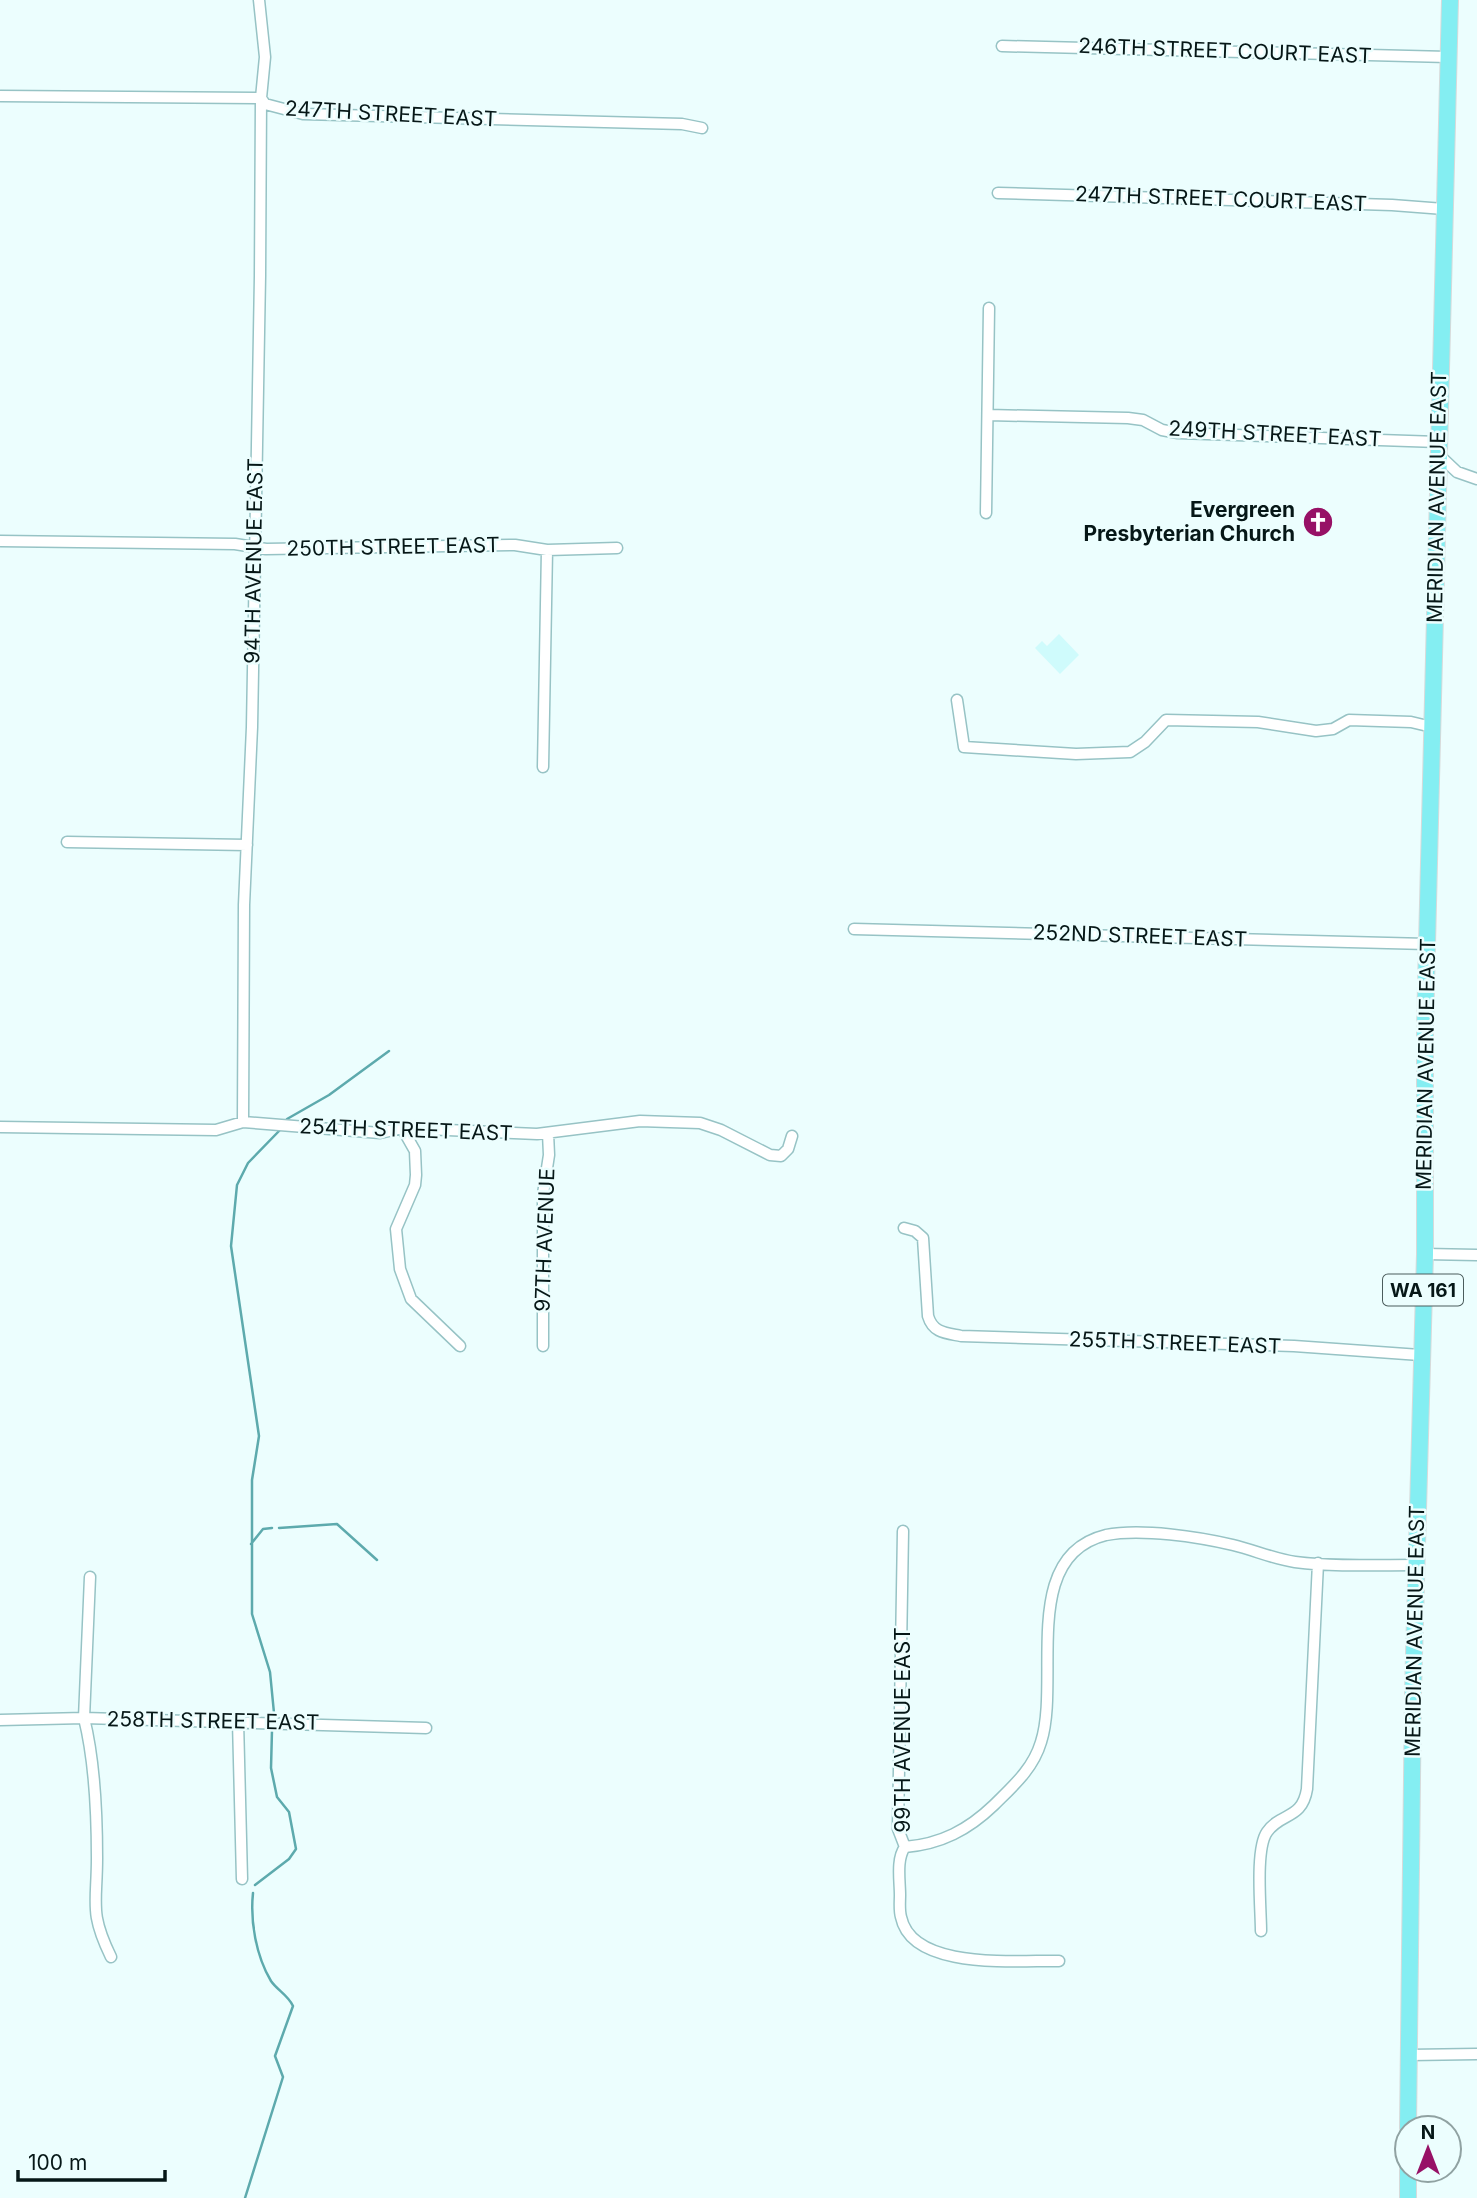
<svg xmlns="http://www.w3.org/2000/svg" width="1477" height="2198" viewBox="0 0 1477 2198" font-family="Inter,sans-serif">
	<rect width="100%" height="100%" fill="#ecfefe"/>
	<path fill="#cffbfc" d="M1059,634L1079,655L1060,674L1035,648L1042,641L1047,646Z"/>
	<g fill="none" stroke-linecap="round" stroke-linejoin="round">
		<path stroke="#5daaad" stroke-width="2.5" d="M287,1119L329,1095L389,1051
			M279,1528L337,1524L377,1560
			M251,1544L263,1529L272,1528
			M274,1713L270,1672L252,1614V1480L259,1436L231,1246L237,1185L248,1163L280,1130
			M255,1885L289,1859L296,1849L289,1812L277,1797L271,1768L272,1730
			M245,2198L283,2077L275,2056L293,2006C288,1995 277,1990 271,1981C256,1956 250,1921 253,1893"/>
		<g stroke="#97c3c5" stroke-width="13">
			<path id="minor" d="M1002,46L1448,57
				M0,96L261,98L265,104L303,114L682,124L702,128
				M998,193L1392,205L1444,209
				M988,415L1128,418L1143,420L1162,430L1178,433L1438,442
				M1439,455L1457,472L1477,479
				M986,513L989,308
				M0,541L235,544L266,549L515,545L547,550L617,548
				M957,700L964,747L1076,754L1130,752L1145,742L1166,720L1258,722L1316,731L1333,729L1349,720L1411,722L1432,727
				M543,767L547,550
				M67,842L247,845
				M854,929L1427,944
				M243,1122L244,905L252,727L260,276L261,98L265,57L259,0
				M0,1127L216,1130L243,1122L380,1133L402,1128L537,1134L640,1121L700,1123L721,1130L770,1155L781,1156L788,1149L792,1136
				M402,1128L415,1151L416,1175L415,1185L396,1229L400,1269L411,1299L460,1346
				M904,1228L915,1231L923,1238L928,1316C933,1333 946,1333 961,1336L1294,1346L1420,1355
				M1425,1254L1477,1255
				M543,1346V1194L549,1155L548,1133
				M903,1531L898,1829L905,1847
				M90,1577L84,1718C95,1762 97,1811 97,1858C97,1904 89,1912 111,1957
				M0,1720L84,1718L426,1728
				M238,1721L242,1879
				M905,1847C941,1844 968,1830 994,1805C1013,1786 1033,1769 1041,1742C1061,1680 1019,1556 1106,1535C1141,1528 1199,1537 1233,1545C1254,1550 1274,1559 1295,1562C1335,1567 1377,1565 1417,1565
				M905,1847C896,1859 900,1881 900,1895C900,1902 899,1910 901,1917C912,1971 1018,1960 1059,1961
				M1261,1931C1261,1909 1255,1849 1267,1832C1281,1812 1302,1820 1307,1789L1318,1563
				M1409,2055L1477,2054"/>
		</g>
		<g stroke="#d7dada" stroke-width="18">
			<path id="primary" d="M1408,2128L1413,1692L1425,1254V1027L1450,0
				M1408,2198V2170"/>
		</g>
		<use href="#minor" stroke="#fff" stroke-width="10"/>
		<use href="#primary" stroke="#84eef2" stroke-width="16"/>
	</g>
	<defs>
		<g id="church-disc" transform="scale(1.575)"><circle r="9.5" fill="#971166" stroke="#ecfefe"/><path d="M-1.2-6h2.4v3.5h3.3v2.4h-3.3V6h-2.4V-.1h-3.3v-2.4h3.3Z" fill="#fff"/></g>
	</defs>
	<g fill-rule="evenodd">
		<use href="#church-disc" x="1318" y="522"/>
	</g>
	<g text-anchor="middle" stroke-width="5" stroke-linejoin="round" paint-order="stroke">
		<rect fill="#ecfefe" stroke="#4b5c5c" stroke-width="2" x="1383" y="1274.5" width="80" height="31" rx="5"/>
		<g font-size="19" font-weight="bold" fill="#061717">
			<text x="1423" y="1297">WA 161</text>
		</g>
		<g font-size="21" fill="#061717" stroke="#ecfefe">
			<text transform="translate(1225 51) rotate(2)" y="7">246TH STREET COURT EAST</text>
			<text transform="translate(391 114) rotate(3)" y="7">247TH STREET EAST</text>
			<text transform="translate(1221 199) rotate(2)" y="7">247TH STREET COURT EAST</text>
			<text transform="translate(1275 434) rotate(3)" y="7">249TH STREET EAST</text>
			<text transform="translate(1437 497) rotate(-89)" y="7">MERIDIAN AVENUE EAST</text>
			<text transform="translate(393 547) rotate(-1)" y="7">250TH STREET EAST</text>
			<text transform="translate(254 561) rotate(-89)" y="7">94TH AVENUE EAST</text>
			<text transform="translate(1140 936) rotate(2)" y="7">252ND STREET EAST</text>
			<text transform="translate(1426 1064) rotate(-89)" y="7">MERIDIAN AVENUE EAST</text>
			<text transform="translate(406 1130) rotate(2)" y="7">254TH STREET EAST</text>
			<text transform="translate(545 1240) rotate(-88)" y="7">97TH AVENUE</text>
			<text transform="translate(1175 1343) rotate(2)" y="7">255TH STREET EAST</text>
			<text transform="translate(1415 1631) rotate(-89)" y="7">MERIDIAN AVENUE EAST</text>
			<text transform="translate(213 1721) rotate(1)" y="7">258TH STREET EAST</text>
			<text transform="translate(903 1730) rotate(-90)" y="7">99TH AVENUE EAST</text>
		</g>
		<g font-size="21" font-weight="bold" fill="#061717" stroke="#ecfefe" text-anchor="end">
			<text x="1295" y="517">Evergreen<tspan x="1295" dy="24">Presbyterian Church</tspan></text>
		</g>
	</g>
	<g transform="translate(1428 2149)"><circle r="33" fill="#ecfefe" stroke="#90a2a2" stroke-width="2"/>
	<path d="M0-5L12 26L0 18L-12 26Z" fill="#971166"/>
	<text y="-10" font-size="19" font-weight="bold" text-anchor="middle" fill="#061717">N</text>
	</g>
	<path d="M18 2170v10h147v-10" fill="none" stroke="#061717" stroke-width="3.5"/>
	<text x="28" y="2170" font-size="21" fill="#061717" stroke="#ecfefe" stroke-width="5" paint-order="stroke">100 m</text>
</svg>
